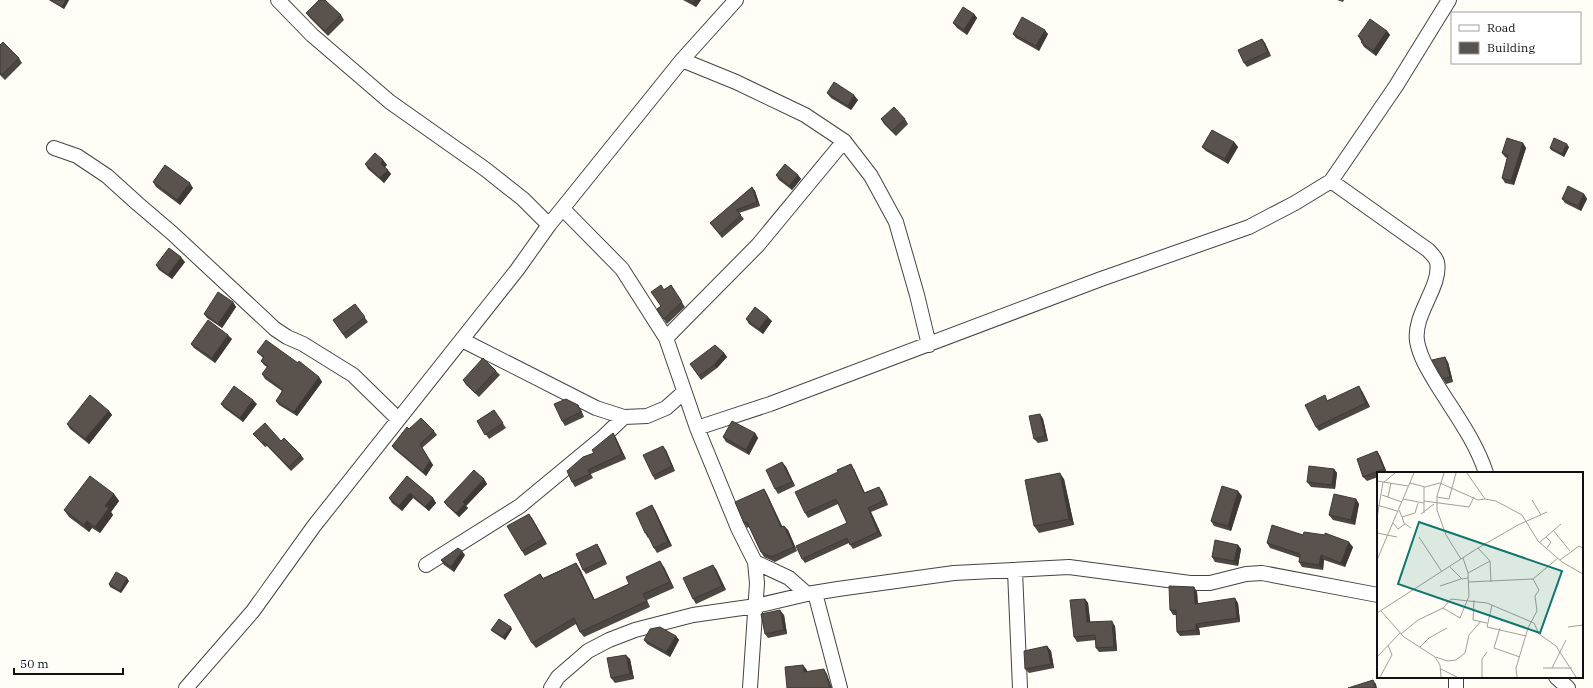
<svg xmlns="http://www.w3.org/2000/svg" width="1593" height="688" viewBox="0 0 1593 688" font-family="'IBM Plex Serif',serif">
	<rect width="100%" height="100%" fill="#fffdf5"/>
	<g fill="none" stroke-linecap="round" stroke-linejoin="round">
		<g stroke="#444" stroke-width="16">
			<path id="minor" d="M278,0L312,35L390,102L485,169L523,199L549,225
				M682,60L736,82L805,115L844,141L871,176L896,222L917,295L929,345
				M54,148L77,156L107,176L138,204L172,233L275,329L287,337L303,344L353,375L398,419
				M1331,181L1428,250C1431,253 1436,258 1437,262C1442,286 1413,314 1417,341C1420,358 1430,373 1439,388C1456,415 1476,442 1486,473
				M563,209L622,269L666,338L697,428L738,528L755,562L757,583L750,688
				M666,338L758,245L844,141
				M462,340L596,408L624,417L647,416L666,408L684,392
				M697,428L770,404L1101,279L1249,227L1295,203L1331,181L1396,86L1449,0
				M755,562L789,578L807,594
				M426,565L520,506L601,439L624,417
				M1015,571L1020,688
				M815,593L840,688
				M1556,677L1568,688
				M186,688L253,611L314,526L517,270L549,225L682,60L736,0
				M551,688L558,677L588,651L609,640L635,630L693,615L756,606L807,594L838,589L954,573L1069,567L1190,583H1210L1246,574L1262,573L1378,595
				M1456,688V677"/>
		</g>
		<use href="#minor" stroke="#fff" stroke-width="14"/>
	</g>
	<path fill="#4d4742" d="M49,0H69L64,9Z
		M683,0H701L696,7Z
		M1337,0H1344L1343,2Z
		M306,13L341,15L344,20L328,36L310,18Z
		M974,14L977,18L967,35L957,28L953,23Z
		M1387,31L1390,35L1376,56L1364,47L1361,42V41L1358,36Z
		M1013,34H1048L1039,51L1016,38Z
		M1262,39L1265,43L1271,56L1247,67L1244,63Z
		M0,45L19,58L22,63L5,80L0,75Z
		M827,93L858,100L851,110L831,98Z
		M881,119H905L908,124L896,136L884,124Z
		M1234,142L1238,147L1228,164L1206,151L1202,147Z
		M1523,143L1526,148L1514,185L1505,183L1502,178L1507,158L1505,157L1502,153Z
		M1569,147L1564,157L1551,150L1550,148Z
		M383,160L387,165L385,167L391,174L384,183L368,169L365,164Z
		M776,175H798L801,179L792,190L779,180Z
		M153,182L193,188L180,205L156,187Z
		M752,187L755,191L760,206L739,213L744,219L722,238L710,223Z
		M1584,194L1587,199L1581,211L1565,203L1562,199Z
		M185,262L172,279L159,270L156,265Z
		M671,285L685,307L667,324L657,309L661,306L664,289Z
		M233,302L236,307L222,328L207,318L204,314Z
		M355,304L368,322L346,339L333,320Z
		M746,319L772,321L763,334L749,324Z
		M232,339L215,363L194,348L191,344Z
		M257,352L298,363L319,377L322,382L297,416L279,405L276,401L282,391L265,379L262,374L267,367L264,365L261,361L263,358Z
		M724,353L727,357L717,368L701,380L690,364Z
		M1448,362L1453,382L1446,384L1443,379Z
		M496,371L500,375L479,397L466,385L463,380Z
		M1362,391L1370,407L1319,431L1316,427L1328,400Z
		M221,404H257L243,422L224,408Z
		M494,410L506,428L489,439L477,421Z
		M581,410L584,417L565,426L562,421Z
		M109,411L112,415L89,444L70,429L67,424Z
		M1040,414L1043,419L1048,441L1038,443L1034,439Z
		M409,429L434,431L437,435L422,448L433,465L426,476L394,449L392,446Z
		M613,433L616,438L626,459L591,474L593,478L575,487L572,482L594,453Z
		M755,433L758,438L749,455L726,442L723,437Z
		M253,434L301,455L304,459L291,471L267,446L265,447Z
		M666,450L675,471L655,480L653,476Z
		M1377,451L1380,456L1387,473H1378V477L1367,481L1363,477Z
		M782,462L786,467L795,486L778,494L775,489Z
		M854,469L865,493L882,491L888,505L871,512L882,536L853,549L849,543L805,563L802,559L847,523L838,504L808,518L805,513Z
		M1334,469L1337,473L1335,489L1311,487L1307,482Z
		M407,476L433,498L436,503L429,511L413,498L402,511L392,503L389,498Z
		M484,479L487,484L466,506L468,508L459,517L447,506L444,502Z
		M1064,479L1074,525L1039,533L1034,526Z
		M764,489L767,494L782,527L784,526L788,530L797,551L775,562L764,557L761,552L749,527L747,528L744,523Z
		M114,494L119,501L111,512L113,515L100,533L92,528L89,532L69,517L64,510Z
		M1242,496L1231,531L1214,526L1211,521Z
		M1356,499L1359,504L1355,525L1333,520L1329,515Z
		M655,510L672,546L657,553L654,548L649,537L648,538L645,533Z
		M532,518L547,544L525,556L522,551Z
		M1303,535L1353,547L1345,567L1324,560L1323,570L1302,567L1299,562L1300,558L1270,548L1267,543Z
		M597,544L600,549L607,564L586,574L583,570Z
		M1238,545L1241,549L1238,566L1215,562L1212,557Z
		M465,555L454,572L444,565L441,560Z
		M576,563L580,569L595,600L664,567L674,588L647,600L650,607L584,637L580,632L576,624L536,648L532,643L540,574L543,578Z
		M716,569L726,590L696,604L693,599Z
		M129,581L121,593L110,587L109,584Z
		M1194,587L1197,592L1198,603H1238L1240,622L1199,628L1200,635L1180,636L1177,632L1176,615H1173L1170,610Z
		M1085,599L1088,603L1090,622L1115,626L1117,651L1099,652L1096,648V640L1077,642L1074,637Z
		M784,615L787,634L768,638L765,634Z
		M512,629L505,640L493,632L491,630Z
		M676,636L679,640L670,657L647,644L644,640Z
		M1047,646L1051,651L1054,668L1029,673L1025,669Z
		M630,659L634,679L615,683L611,678Z"/>
	<path fill="#3f3936" d="M66,0H69L64,9L62,7Z
		M695,0H701L696,7L693,3Z
		M974,14L977,18L967,35L964,30Z
		M1045,30L1048,34L1039,51L1036,46Z
		M1387,31L1390,35L1376,56L1373,51Z
		M1262,39L1265,43L1271,56L1268,52Z
		M854,95L858,100L851,110L848,106Z
		M1234,142L1238,147L1228,164L1225,159Z
		M1523,143L1526,148L1514,185L1511,181Z
		M1567,144L1569,147L1564,157L1562,154Z
		M383,160L387,165L384,168L381,164Z
		M388,170L391,174L384,183L380,178Z
		M798,175L801,179L792,190L789,186Z
		M190,183L193,188L180,205L177,200Z
		M752,187L755,191L760,206L757,202Z
		M1584,194L1587,199L1581,211L1578,206Z
		M181,257L185,262L172,279L168,275Z
		M233,302L236,307L222,328L218,324Z
		M768,317L772,321L763,334L759,329Z
		M228,335L232,339L215,363L212,358Z
		M724,353L727,357L717,368L714,365Z
		M1445,357L1448,362L1453,382L1450,377Z
		M319,377L322,382L297,416L294,412Z
		M1359,386L1362,391L1370,407L1366,403Z
		M253,400L257,404L243,422L240,418Z
		M578,405L581,410L584,417L581,412Z
		M109,411L112,415L89,444L85,439Z
		M1040,414L1043,419L1048,441L1045,436Z
		M613,433L616,438L626,459L622,454Z
		M755,433L758,438L749,455L746,450Z
		M663,446L666,450L675,471L672,466Z
		M422,448L433,465L426,476L423,472Z
		M1377,451L1380,456L1387,473L1384,469Z
		M782,462L786,467L795,486L792,482Z
		M851,464L854,469L867,498L864,493Z
		M1334,469L1337,473L1335,489L1332,485Z
		M1060,473L1064,479L1074,525L1069,519Z
		M484,479L487,484L466,506L468,508L459,517L456,513L463,502Z
		M879,487L882,491L888,505L885,500Z
		M764,489L767,494L785,532L781,527Z
		M1238,491L1242,496L1231,531L1228,526Z
		M410,493L413,498L402,511L399,506Z
		M114,494L119,501L111,512L113,515L100,533L95,527L105,506Z
		M433,498L436,503L429,511L425,507Z
		M1356,499L1359,504L1355,525L1351,520Z
		M652,505L655,510L672,546L668,542Z
		M868,508L871,512L882,536L878,532Z
		M529,514L532,518L547,544L543,539Z
		M87,521L92,528L89,532L84,525Z
		M784,526L788,530L797,551L794,547Z
		M1349,542L1353,547L1345,567L1341,563Z
		M597,544L600,549L607,564L604,560Z
		M1238,545L1241,549L1238,566L1234,561Z
		M462,551L465,555L454,572L451,567Z
		M1321,555L1324,560L1323,570L1319,565Z
		M660,561L664,567L674,588L670,582Z
		M576,563L580,569L597,606L594,600Z
		M713,565L716,569L726,590L722,586Z
		M127,578L129,581L121,593L120,591Z
		M1194,587L1197,592L1198,608L1195,604Z
		M1235,598L1238,603L1240,622L1237,618Z
		M1085,599L1088,603L1091,627L1087,622Z
		M780,610L784,615L787,634L784,630Z
		M1112,621L1115,626L1117,651L1114,647Z
		M1196,624L1199,628L1200,635L1196,630Z
		M511,627L512,629L505,640L503,637Z
		M676,636L679,640L670,657L666,652Z
		M1047,646L1051,651L1054,668L1051,664Z
		M626,655L630,659L634,679L630,674Z
		M803,665L807,670V676L804,672Z
		M824,669L827,674L832,688H830Z
		M1373,680L1376,684L1377,688H1375Z"/>
	<path fill="#5a524d" stroke="#3f3936" d="M50,0H66L62,7Z
		M319,0H325L341,15L325,31L306,13Z
		M688,0H695L693,3Z
		M963,7L974,14L964,30L953,23Z
		M1022,17L1045,30L1036,46L1013,34Z
		M1370,19L1387,31L1373,51L1361,42L1363,40L1358,36Z
		M1262,39L1268,52L1244,63L1238,50Z
		M3,42L19,58L2,75L0,73V45Z
		M834,82L854,95L848,106L827,93Z
		M894,107L905,119L892,131L881,119Z
		M1212,130L1234,142L1225,159L1202,147Z
		M1507,138L1523,143L1511,181L1502,178L1508,155L1502,153Z
		M1554,138L1567,144L1562,154L1550,148Z
		M375,153L383,160L381,164L388,170L380,178L365,164Z
		M785,164L798,175L789,186L776,175Z
		M165,165L190,183L177,200L153,182Z
		M1568,186L1584,194L1578,206L1562,199Z
		M752,187L757,202L736,210L741,215L720,234L710,223Z
		M169,248L181,257L168,275L156,265Z
		M661,285L664,290L671,285L682,302L664,319L657,309L661,306L651,292Z
		M218,292L233,302L218,324L204,314Z
		M355,304L365,317L343,334L333,320Z
		M755,307L768,317L759,329L746,319Z
		M208,320L228,335L212,358L191,344Z
		M266,340L298,363L299,361L319,377L294,412L276,401L283,390L262,374L268,366L261,361L264,357L257,352Z
		M715,345L724,353L714,365L699,376L690,364Z
		M1445,357L1450,377L1443,379L1432,360Z
		M483,358L496,371L475,393L463,380Z
		M234,386L253,400L240,418L221,404Z
		M1359,386L1366,403L1316,427L1305,405L1325,395L1327,401Z
		M90,395L109,411L85,439L67,424Z
		M566,399L578,405L581,412L562,421L554,404Z
		M494,410L503,423L485,435L477,421Z
		M1040,414L1045,436L1034,439L1029,416Z
		M421,418L434,431L420,444L430,461L423,472L392,446L407,427L409,429Z
		M732,421L755,433L746,450L723,437Z
		M265,423L281,441L284,438L301,455L289,467L264,442L262,443L253,434Z
		M613,433L622,454L588,470L590,474L572,482L567,471L583,457L594,453L592,450Z
		M663,446L672,466L653,476L643,455Z
		M1377,451L1384,469L1363,477L1357,459Z
		M782,462L792,482L775,489L766,470Z
		M851,464L864,493L879,487L885,500L868,508L878,532L850,545L847,538L802,559L796,546L847,523L836,499L805,513L795,492L838,472L837,470Z
		M1309,466L1334,469L1332,485L1307,482Z
		M474,470L484,479L463,502L465,504L456,513L444,502Z
		M1060,473L1069,519L1034,526L1025,480Z
		M90,476L114,494L105,506L109,508L95,527L87,521L84,525L64,510Z
		M407,476L433,498L425,507L410,493L399,506L389,498Z
		M1222,486L1238,491L1228,526L1211,521Z
		M764,489L781,527L784,526L794,547L771,557L761,552L747,522L744,523L735,502Z
		M1334,494L1356,499L1351,520L1329,515Z
		M652,505L668,542L654,548L646,532L645,533L636,513Z
		M529,514L543,539L522,551L507,526Z
		M1272,525L1303,535L1304,532L1325,535V533L1349,542L1341,563L1321,555L1319,565L1299,562L1300,554L1267,543Z
		M1215,540L1238,545L1234,561L1212,557Z
		M597,544L604,560L583,570L576,554Z
		M458,548L462,551L451,567L441,560Z
		M660,561L670,582L643,594L647,601L580,632L574,618L532,643L504,595L540,574L543,579L576,563L594,600L629,584L626,577Z
		M713,565L722,586L693,599L683,578Z
		M116,572L127,578L120,591L109,584Z
		M1169,586L1194,587L1195,604L1235,598L1237,618L1196,624V630L1177,632L1176,610H1170Z
		M1085,599L1087,622L1112,621L1114,647L1096,648L1095,635L1074,637L1070,600Z
		M780,610L784,630L765,634L761,614Z
		M499,619L511,627L503,637L491,630Z
		M660,627L676,636L666,652L644,640L650,629Z
		M1047,646L1051,664L1025,669L1024,651Z
		M626,655L630,674L611,678L607,658Z
		M803,665L804,672L824,669L830,688H787L785,667Z
		M1373,680L1375,688H1348Z"/>
	<g transform="translate(1377 472)">
		<rect width="206" height="206" fill="#fffdf5"/>
		<path fill="none" stroke="#a09f9a" stroke-width="1" d="M67,1L60,24V38L69,63L84,87M90,1L108,27L119,29L145,43L161,69L185,90L206,102M0,9L31,14M7,10L18,1M33,11L48,15L63,11L101,28L108,27M47,15V41M5,23L25,30M11,25L14,11M60,25L72,27L79,1M26,27L47,31M155,28L164,43M47,29L92,35L97,25M0,33L20,39M22,38L25,45L38,41L41,31M44,42L57,32M25,45L27,51L34,56M0,46L6,10M16,51L21,57L28,52M176,58L193,79M0,61L20,65M42,65L65,100M169,65L174,70L170,76M163,70L184,52M101,76L113,89L114,110M0,88L37,1M183,88L202,74L206,76M73,95L85,107L91,106M91,101L113,89M91,110L156,107L181,86M63,114L84,107M97,128L96,148L110,151M115,133L110,155L149,164M66,136L83,146L92,124L91,101L86,86M4,139L27,165L58,185L63,193L64,205M0,141L101,76L141,53L170,40M191,155L206,153M123,156L117,176L143,185M24,162L41,148L66,136L74,127L110,131L157,151L162,162L179,174L199,205M43,175L52,166L70,156M0,185L23,161M59,185L70,189L79,188L88,181L92,163L104,149M166,196H195M175,196L189,168M64,197L80,205M3,205L15,183L11,173M105,205V187L110,180M140,205L139,196L151,156L160,139L158,124L162,118L156,107"/>
		<path fill="#0f766e" fill-opacity="0.15" stroke="#0f766e" stroke-width="2" d="M42,50L185,99L163,161L21,112Z"/>
		<rect width="206" height="206" fill="none" stroke="#111" stroke-width="2"/>
	</g>
	<rect x="1451" y="12" width="130" height="52" fill="#ffffff" stroke="#a0a0a0"/>
	<rect x="1459" y="25" width="20" height="6" fill="#ffffff" stroke="#a0a0a0"/>
	<text x="1487" y="32" font-size="12" fill="#111111">Road</text>
	<rect x="1459" y="42" width="20" height="12" fill="#5a524d" stroke="#a0a0a0"/>
	<text x="1487" y="52" font-size="12" fill="#111111">Building</text>
	<path d="M14 668v6h109v-6" fill="none" stroke="#111111" stroke-width="2"/>
	<text x="20" y="668" font-size="12" fill="#111111" stroke="#ffffff" stroke-width="3" paint-order="stroke">50 m</text>
</svg>
